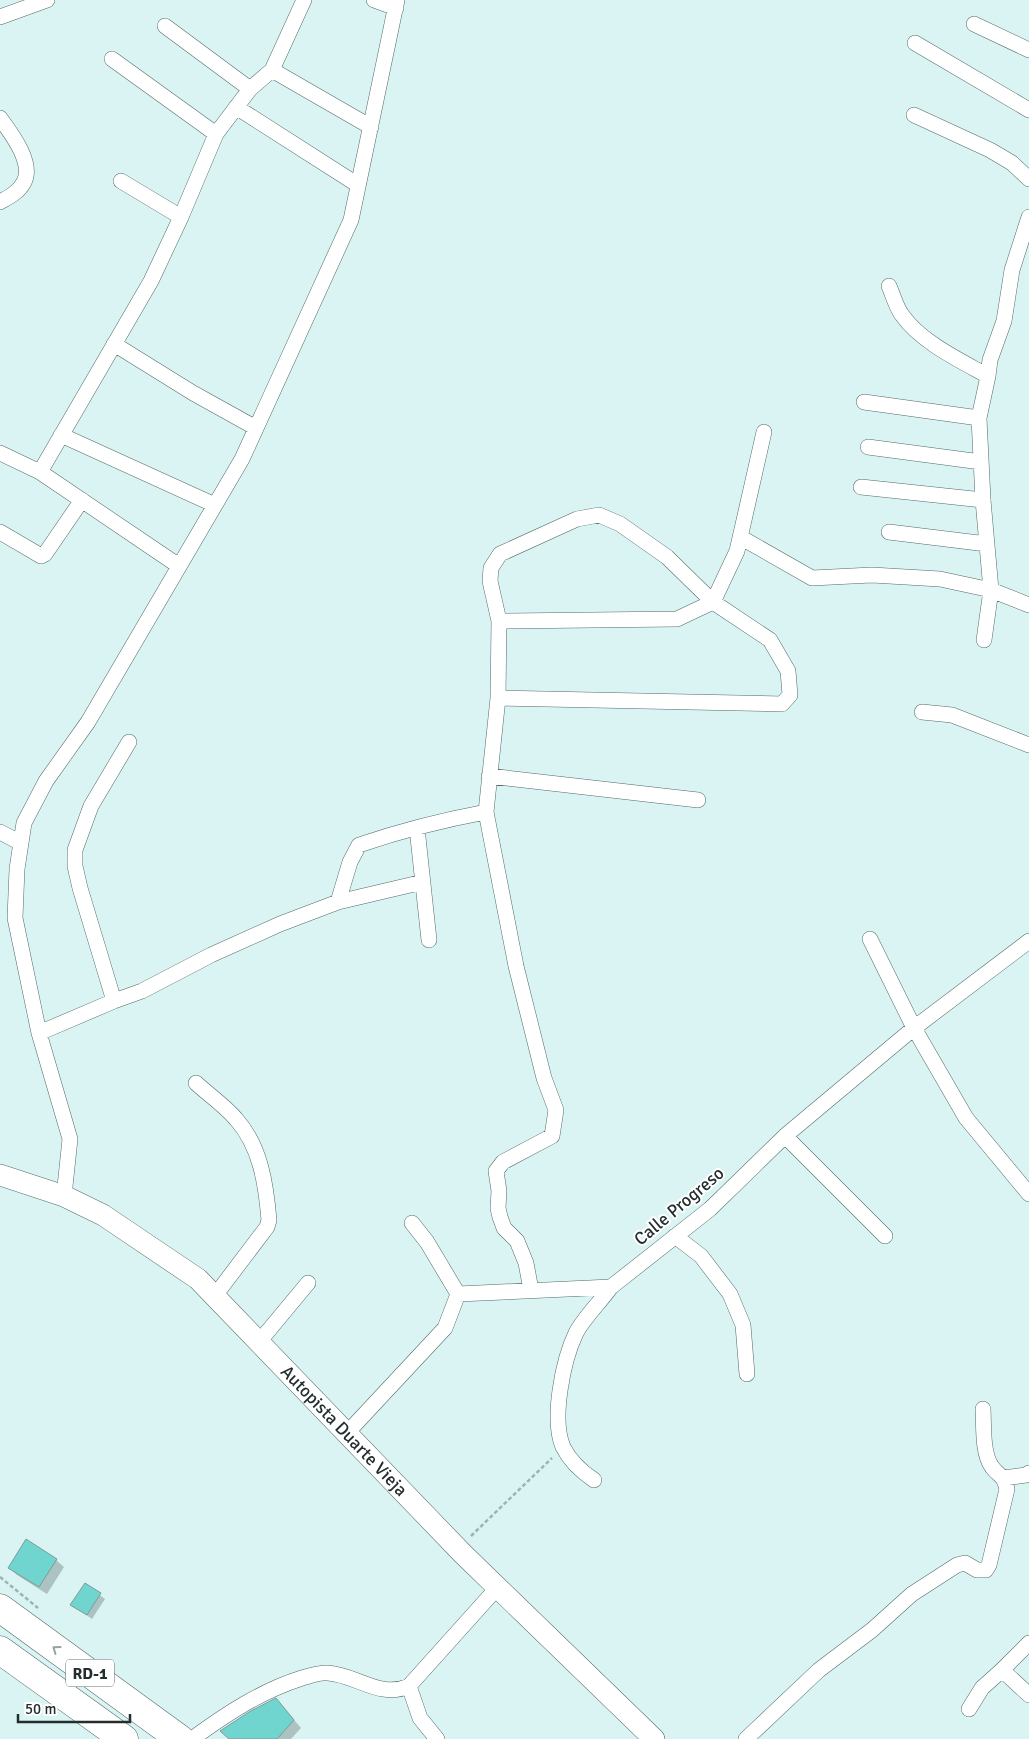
<svg xmlns="http://www.w3.org/2000/svg" width="1029" height="1739" viewBox="0 0 1029 1739" font-family="Signika,sans-serif">
	<rect width="100%" height="100%" fill="#d9f4f2"/>
	<path fill="#0003" d="M56,1560L64,1567L47,1594L17,1575L10,1568Z
		M85,1584L105,1599L92,1619L72,1605Z
		M283,1707L301,1728L291,1739H230Z"/>
	<path fill="#70d4cf" stroke="#819a98" d="M26,1539L57,1559L39,1587L8,1568Z
		M85,1583L101,1593L87,1615L70,1605Z
		M276,1698L294,1720L277,1739H229L220,1731L249,1712Z"/>
	<g fill="none" stroke-linecap="round" stroke-linejoin="round">
		<g stroke="#536a69" stroke-width="16">
			<path id="street" d="M374,0L396,8
				M0,17L47,0
				M974,24L1029,50
				M165,26L250,89
				M915,43L1029,110
				M112,59L216,134
				M272,70L371,127
				M236,107L358,185
				M914,115L990,150L1012,163L1029,179
				M0,118C11,133 34,163 24,182C19,192 9,197 0,202
				M121,181L181,217
				M889,286C893,295 896,307 902,315C921,342 959,360 988,376
				M114,344L193,393L256,428
				M864,402L979,418
				M61,435L215,505
				M868,447L981,462
				M0,453L40,472L179,566
				M40,472L151,281L181,217L216,134L250,89L272,70L304,0
				M861,487L983,500
				M0,532L41,556L45,554L82,500
				M889,532L987,544
				M740,537L812,578L872,575L940,579L991,590L1029,605
				M499,621L677,619L713,602L737,551L764,432
				M984,640L991,590L983,500L979,418L988,376L990,360L1004,321L1012,270L1029,217
				M498,698L782,704L790,695L788,671L770,640L713,602L667,557L620,524L599,515L577,519L500,554L491,568L490,581L499,621L498,698L486,812L516,966L544,1078L556,1110L552,1136L503,1162L496,1171L499,1191L498,1208L500,1217L504,1228L517,1241L526,1263L531,1290
				M922,712L952,715L1029,745
				M489,776L698,800
				M417,828L429,940
				M0,832L21,843
				M338,902L423,882
				M870,939L914,1028L966,1118L1029,1194
				M114,1001L80,888L75,866V850L91,806L129,742
				M39,1033L114,1001L142,991L211,955L280,924L338,902L350,862L359,845C400,831 443,820 486,812
				M196,1083C209,1095 225,1106 236,1119C261,1147 266,1185 269,1220L267,1227L214,1297
				M785,1136L885,1236
				M64,1196L70,1139L39,1033L15,918L17,869L24,823L46,781L88,722L242,459L351,220L397,0
				M412,1223L427,1242L458,1294
				M675,1236L701,1256L730,1294L743,1325L747,1374
				M259,1342L308,1283
				M347,1433L445,1328L458,1294L611,1287L710,1209L785,1136L914,1028L1029,941
				M1004,1478L1026,1475L1029,1473
				M594,1480C582,1472 570,1461 563,1447C551,1419 563,1360 576,1333C583,1319 601,1301 611,1287
				M1029,1643L1002,1670L1029,1695
				M409,1686L420,1718L437,1739
				M969,1709L982,1688L1002,1670
				M192,1739C226,1714 261,1691 302,1678C310,1676 320,1672 328,1673C357,1675 380,1699 409,1686L497,1588
				M746,1739L819,1670L872,1630L912,1594L957,1565L965,1563L977,1570H986L989,1565L1007,1489C1003,1473 1000,1478 992,1467C982,1454 984,1425 983,1409"/>
		</g>
		<g stroke="#536a69" stroke-width="22">
			<g id="secondary">
				<path id="s1" d="M0,1175L64,1196L103,1215L198,1279L463,1554L654,1739"/>
			</g>
		</g>
		<g stroke="#536a69" stroke-width="29">
			<path id="highway" d="M0,1608L180,1739
				M0,1650L124,1739"/>
		</g>
		<path stroke="#9db3b1" stroke-width="2.5" stroke-dasharray="4 2.5" stroke-linecap="butt" d="M471,1536L552,1458
			M0,1577L38,1608"/>
		<use href="#street" stroke="#fff" stroke-width="15"/>
		<use href="#secondary" stroke="#fff" stroke-width="21"/>
		<use href="#highway" stroke="#fff" stroke-width="28"/>
	</g>
	<defs><path id="oneway-chevron" d="M-2-3.5L2.5 0L-2 3.5" fill="none" stroke-width="1.6" stroke-linecap="round" stroke-linejoin="round" transform="scale(1.25)"/></defs>
	<use stroke="#9ca1a1" href="#oneway-chevron" transform="translate(56 1649) rotate(-144)"/>
	<g text-anchor="middle" stroke-width="4" stroke-linejoin="round" paint-order="stroke">
		<rect fill="#fff" stroke="#666d6d" stroke-width="1" x="66" y="1659.5" width="48" height="27" rx="4"/>
		<g font-size="16" font-weight="bold" fill="#242e2e">
			<text x="90" y="1679">RD-1</text>
		</g>
		<g font-size="18" fill="#242e2e" stroke="#fff">
			<text transform="translate(679 1206) rotate(-40)" y="6">Calle Progreso</text>
			<text dy="6" stroke="none"><textPath href="#s1" startOffset="436">Autopista Duarte Vieja</textPath></text>
		</g>
	</g>
	<path d="M18 1714v8h112v-8" fill="none" stroke="#242e2e" stroke-width="2.5"/>
	<text x="25" y="1714" font-size="15" fill="#242e2e" stroke="#ffffff" stroke-width="4" paint-order="stroke">50 m</text>
</svg>
